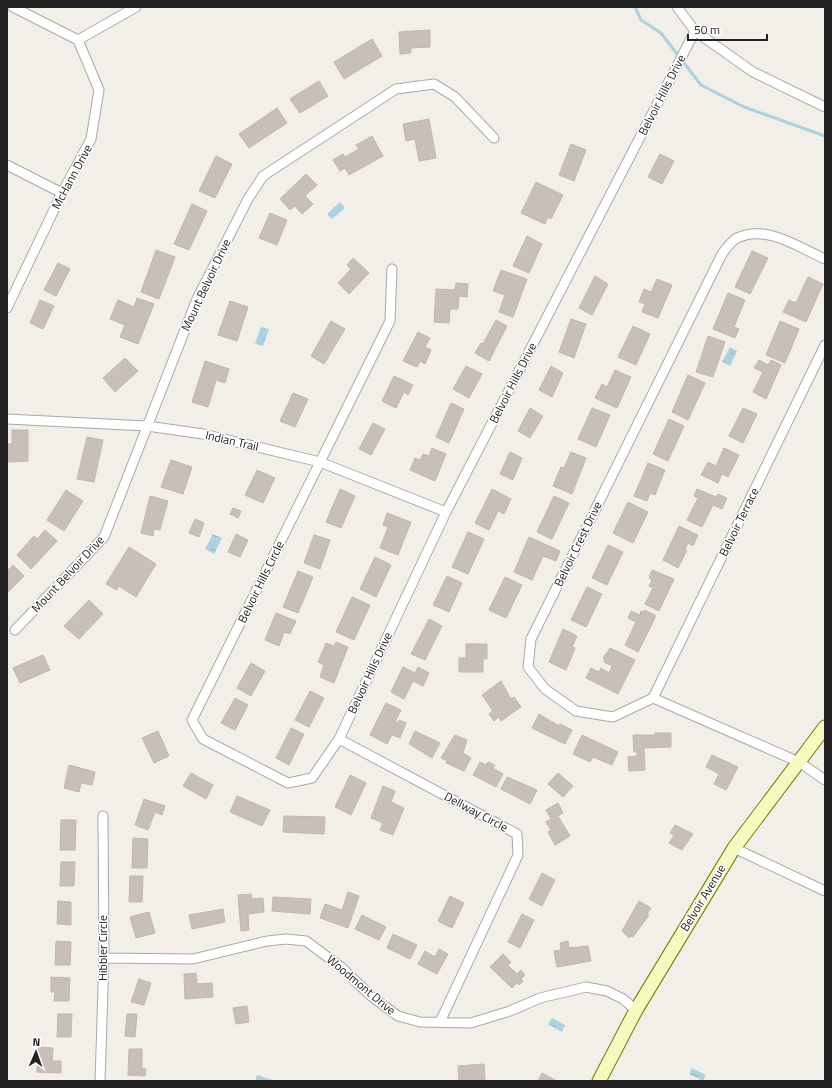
<svg xmlns="http://www.w3.org/2000/svg" width="832" height="1088" viewBox="0 0 832 1088" font-family="'Titillium Web',sans-serif">
	<defs>
		<pattern id="water-ripples" width="26" height="14" patternUnits="userSpaceOnUse"><rect width="26" height="14" fill="#aad3df"/><path d="M2 4q2-2 4 0t4 0M15 11q2-2 4 0t4 0" fill="none" stroke="#92b5bf"/></pattern>
	</defs>
	<rect width="100%" height="100%" fill="#f2efe9"/>
	<path fill="url(#water-ripples)" d="M340,202L345,208L332,219L327,214Z
		M261,327L269,329L263,346L255,344Z
		M730,347L737,351L730,366L722,362Z
		M213,534L222,538L214,554L205,549Z
		M552,1018L565,1025L562,1032L548,1024Z
		M692,1068L706,1075L703,1081L689,1074Z
		M257,1075L273,1080L272,1081H255Z"/>
	<g fill="none" stroke-linecap="round" stroke-linejoin="round">
		<path stroke="#aad3df" stroke-width="3" d="M635,7L641,20L661,33L701,85L744,107L825,136"/>
	</g>
	<path fill="#c7bfb8" stroke="#c4b6ab" d="M430,30V47L411,48V53L400,54L399,32Z
		M372,39L382,56L344,79L334,62Z
		M319,81L328,96L300,113L290,99Z
		M277,108L287,123L249,148L239,134Z
		M429,119L436,158L419,161L415,139L406,141L403,124Z
		M372,136L383,156L349,175L345,168L340,171L333,160L343,154L345,157L359,149L356,145Z
		M571,144L586,150L574,181L559,175Z
		M660,154L674,161L662,184L648,177Z
		M216,156L232,164L215,198L199,191Z
		M306,174L317,185L305,196L313,204L302,214L295,206L290,210L280,199Z
		M536,182L563,195L551,219L548,217L545,224L521,213Z
		M192,204L207,211L189,250L174,244Z
		M270,213L287,220L277,245L259,238Z
		M527,236L542,244L529,273L513,266Z
		M156,250L175,257L159,299L141,292Z
		M752,251L768,258L750,294L735,287Z
		M353,258L369,273L349,294L338,283L351,269L347,265Z
		M58,263L70,269L56,296L44,290Z
		M501,270L527,279L513,317L499,312L505,295L493,291Z
		M595,276L608,284L592,315L579,308Z
		M808,277L823,284L806,322L783,312L789,300L796,303Z
		M657,279L672,285L658,318L642,312L645,304L639,302L644,289L651,292Z
		M456,283L468,284L467,297L459,296L458,309H450L449,323L434,322L436,289L455,290Z
		M728,293L745,300L734,327L739,329L735,338L713,329Z
		M137,298L154,304L138,344L120,337L125,325L110,319L118,300L134,307Z
		M40,300L54,306L43,329L30,323Z
		M230,301L248,307L237,341L218,335Z
		M571,319L586,324L574,358L559,352Z
		M496,320L507,326L489,361L475,353L481,343L483,344Z
		M331,321L345,329L324,364L311,356Z
		M780,321L799,329L785,363L766,355Z
		M633,326L650,334L636,365L618,357Z
		M418,332L430,338L425,347L431,350L425,364L420,361L417,367L403,361Z
		M708,336L725,342L713,377L696,372Z
		M125,358L138,371L115,392L103,378Z
		M759,360L768,365L771,360L781,365L766,399L753,392L763,372L754,368Z
		M205,361L229,369L225,383L216,380L208,407L192,402Z
		M466,366L482,374L469,398L453,389Z
		M551,366L563,373L552,397L539,390Z
		M615,370L631,377L617,408L595,398L602,384L607,387Z
		M688,375L705,383L688,420L672,412Z
		M394,376L413,385L408,395L404,392L396,408L382,401Z
		M293,393L308,399L295,427L280,421Z
		M451,403L464,409L449,443L436,437Z
		M530,408L543,416L530,438L518,431Z
		M592,408L610,415L596,447L578,439Z
		M743,408L757,414L743,443L729,436Z
		M669,419L684,426L668,461L653,454Z
		M373,423L385,429L371,455L359,449Z
		M12,430H28V461L7,462V444H12Z
		M87,437L103,440L94,482L77,479Z
		M432,448L446,454L435,481L410,470L415,458L420,460L423,454L429,456Z
		M724,448L739,455L728,477L722,474L718,483L701,475L708,462L716,466Z
		M510,452L522,458L513,480L500,474Z
		M571,452L586,458L572,494L553,486L561,467L564,468Z
		M171,460L192,467L183,494L161,487Z
		M648,463L665,470L655,495L650,493L647,501L634,496Z
		M257,470L275,478L263,503L245,495Z
		M340,489L355,496L341,528L326,522Z
		M492,489L511,499L504,514L498,511L489,530L475,523Z
		M697,489L716,497L718,494L727,498L722,509L713,505L702,527L687,520L698,498L694,496Z
		M66,490L83,501L64,531L47,520Z
		M150,496L168,501L160,530L154,529L153,536L141,533Z
		M554,496L569,503L552,539L537,532Z
		M628,502L648,512L633,543L613,533Z
		M233,508L241,511L238,518L230,514Z
		M387,513L411,522L398,555L380,548L388,527L383,525Z
		M195,519L204,523L199,537L189,533Z
		M679,526L698,535L693,546L688,543L685,549L687,550L678,568L663,560Z
		M45,530L57,541L31,569L17,555L34,536L37,539Z
		M468,532L484,539L468,574L452,567Z
		M236,534L248,540L240,557L228,552Z
		M314,535L330,540L320,569L304,563Z
		M529,537L560,551L556,561L543,556L532,580L514,572Z
		M608,545L623,552L607,585L592,578Z
		M129,547L156,564L136,597L119,586L117,590L106,584Z
		M375,557L391,565L376,597L360,589Z
		M13,565L24,576L7,593V571Z
		M652,570L674,579L659,611L645,604L653,588L649,586L652,580L649,578Z
		M298,571L313,577L298,613L283,607Z
		M447,576L462,583L449,612L433,605Z
		M505,577L522,585L506,618L489,610Z
		M587,587L602,594L586,627L571,620Z
		M352,597L370,605L354,640L336,632Z
		M89,600L103,614L79,639L64,626Z
		M644,610L655,615V618L638,652L625,645L636,622L628,618L631,611L640,615L641,611L644,612Z
		M276,613L296,621L290,634L284,632L279,646L265,640Z
		M429,619L442,626L425,660L411,654Z
		M563,629L577,636L572,647L575,648L566,670L549,662Z
		M336,642L348,647L334,683L320,677L324,665L318,662L326,643L334,646Z
		M466,644H487V659H483V672H459V658H466Z
		M610,648L635,660L618,694L586,678L591,668L599,672L601,668L609,673L612,666L604,662L605,659L603,658Z
		M43,655L50,670L20,683L13,668Z
		M251,663L265,671L251,696L237,688Z
		M403,667L415,673L418,667L429,673L423,686L413,681L404,699L391,692Z
		M501,681L511,699L514,697L521,707L501,721L499,717L494,721L489,714L493,711L482,695Z
		M310,691L324,698L309,727L295,720Z
		M235,698L248,705L235,730L221,723Z
		M386,703L401,710L395,722L398,723L399,720L406,723L400,738L392,735L387,744L370,735Z
		M539,714L559,726L560,724L572,730L565,744L532,728Z
		M291,728L304,734L289,765L276,758Z
		M158,731L169,756L154,763L142,738Z
		M415,731L440,743L432,758L409,744Z
		M655,733H671V747L644,748L645,770L629,771L628,757L637,756V752H634L633,735H655Z
		M455,735L467,740L463,753L471,758L464,771L446,763L447,761L441,758Z
		M582,735L618,752L612,765L593,757L590,762L573,754Z
		M712,755L738,767L726,790L714,784L719,774L706,767Z
		M480,762L486,765L488,762L495,765L493,768L503,774L496,787L473,775Z
		M69,765L95,772L92,785L81,783L79,792L64,788Z
		M191,773L213,785L206,799L183,786Z
		M558,773L573,786L563,797L548,784Z
		M350,775L366,783L351,815L335,807Z
		M507,777L537,790L530,804L501,789Z
		M383,786L395,791L391,802L404,808L393,835L380,830L383,823L371,818Z
		M237,796L270,810L262,826L230,812Z
		M144,799L165,806L162,815L155,812L148,830L135,825Z
		M558,803L563,813L558,816L570,836L555,845L548,832L551,830L546,822L551,819L546,810Z
		M284,816L325,817L324,834L283,832Z
		M61,820H76L75,850H60Z
		M675,825L693,834L682,850L669,843L674,835L670,833Z
		M133,838L148,839L147,868H132Z
		M61,862H75L74,886H60Z
		M542,873L555,880L542,906L529,899Z
		M130,876H143L142,902H129Z
		M348,892L359,896L348,928L320,918L325,904L342,910Z
		M251,894L252,899L263,898L264,912L248,914L249,930L241,931L238,895Z
		M450,896L464,903L452,928L438,921Z
		M273,897L311,899L310,914L272,911Z
		M58,901L71,902V925L57,924Z
		M639,901L651,908L647,914L649,915L633,937L630,936L629,938L622,931Z
		M223,909L225,922L192,929L189,915Z
		M149,912L155,933L136,938L130,917Z
		M522,914L534,920L520,948L508,942Z
		M362,915L386,927L379,940L355,929Z
		M393,934L417,945L410,959L387,948Z
		M56,941L71,942L70,965H55Z
		M568,941L569,948L588,946L591,961L557,967L554,951L561,950L560,943Z
		M439,949L448,954L437,974L418,964L425,951L435,957Z
		M503,954L511,962L508,965L517,974L521,970L525,975L521,979L523,981L519,985L517,983L512,988L490,967Z
		M196,973L197,984L212,983L213,997L185,999L184,974Z
		M51,977L70,978L69,1001H54L55,992H51Z
		M139,979L151,983L144,1005L131,1002Z
		M247,1006L249,1022L236,1024L233,1008Z
		M58,1014H72L71,1037H57Z
		M127,1014H137L135,1037L125,1036Z
		M38,1047L53,1048L52,1061H61V1073L37,1072Z
		M129,1049H142V1068L146,1069L145,1076L128,1075Z
		M484,1064L485,1080L459,1081L458,1066Z
		M542,1073L555,1080V1081H538Z"/>
	<g fill="none" stroke-linecap="round" stroke-linejoin="round">
		<g stroke="#a9a9a9" stroke-width="11">
			<path id="street" d="M13,7L78,40L136,7
				M677,7L695,31L753,72L825,107
				M7,165L62,193
				M825,259C798,247 766,224 737,238C731,241 726,249 722,254L531,639L528,667L545,689L576,711L613,717L653,698L799,762L825,780
				M392,269L390,321L192,720L203,739L288,783L312,778L339,739L446,512L695,31
				M7,308L62,193L91,139L99,90L78,40
				M7,419L147,426L203,434L320,462L446,512
				M15,630L104,537L197,299L248,199L263,176L396,89L434,84L455,97L494,138
				M653,698L825,345
				M339,739L517,834L518,855L440,1022
				M734,848L825,891
				M104,958L193,959L267,941L286,939L306,941L341,967L371,996L398,1016L420,1022L471,1023L510,1011L540,998L586,987L607,991L623,999L636,1010
				M100,1081L104,958L103,816"/>
		</g>
		<g stroke="#707d05" stroke-width="15">
			<path id="secondary" d="M599,1081L636,1010L734,848L825,727"/>
		</g>
		<use href="#street" stroke="#fff" stroke-width="9"/>
		<use href="#secondary" stroke="#f7fabf" stroke-width="13"/>
	</g>
	<g text-anchor="middle" stroke-width="3" stroke-linejoin="round" paint-order="stroke">
		<g font-size="12" fill="#222" stroke="#fff">
			<text transform="translate(662 95) rotate(-63)" y="4">Belvoir Hills Drive</text>
			<text transform="translate(72 177) rotate(-62)" y="4">McHann Drive</text>
			<text transform="translate(206 285) rotate(-65)" y="4">Mount Belvoir Drive</text>
			<text transform="translate(513 383) rotate(-63)" y="4">Belvoir Hills Drive</text>
			<text transform="translate(232 441) rotate(13)" y="4">Indian Trail</text>
			<text transform="translate(739 522) rotate(-64)" y="4">Belvoir Terrace</text>
			<text transform="translate(578 544) rotate(-64)" y="4">Belvoir Crest Drive</text>
			<text transform="translate(68 574) rotate(-47)" y="4">Mount Belvoir Drive</text>
			<text transform="translate(261 582) rotate(-64)" y="4">Belvoir Hills Circle</text>
			<text transform="translate(370 673) rotate(-65)" y="4">Belvoir Hills Drive</text>
			<text transform="translate(476 812) rotate(28)" y="4">Dellway Circle</text>
			<text transform="translate(703 898) rotate(-59)" y="4">Belvoir Avenue</text>
			<text transform="translate(103 948) rotate(-90)" y="4">Hibbler Circle</text>
			<text transform="translate(361 985) rotate(40)" y="4">Woodmont Drive</text>
		</g>
	</g>
	<rect width="832" height="1088" fill="none" stroke="#222222" stroke-width="16"/>
	<g transform="translate(36 1052) rotate(2)" stroke="#ffffff" stroke-width="3" paint-order="stroke">
	<path d="M0-3L7 15L0 10L-7 15Z" fill="#222222"/>
	<text y="-6" font-size="11" font-weight="bold" text-anchor="middle" fill="#222222">N</text>
	</g>
	<path d="M688 34v6h79v-6" fill="none" stroke="#222222" stroke-width="2"/>
	<text x="694" y="34" font-size="12" fill="#222222" stroke="#ffffff" stroke-width="3" paint-order="stroke">50 m</text>
</svg>
